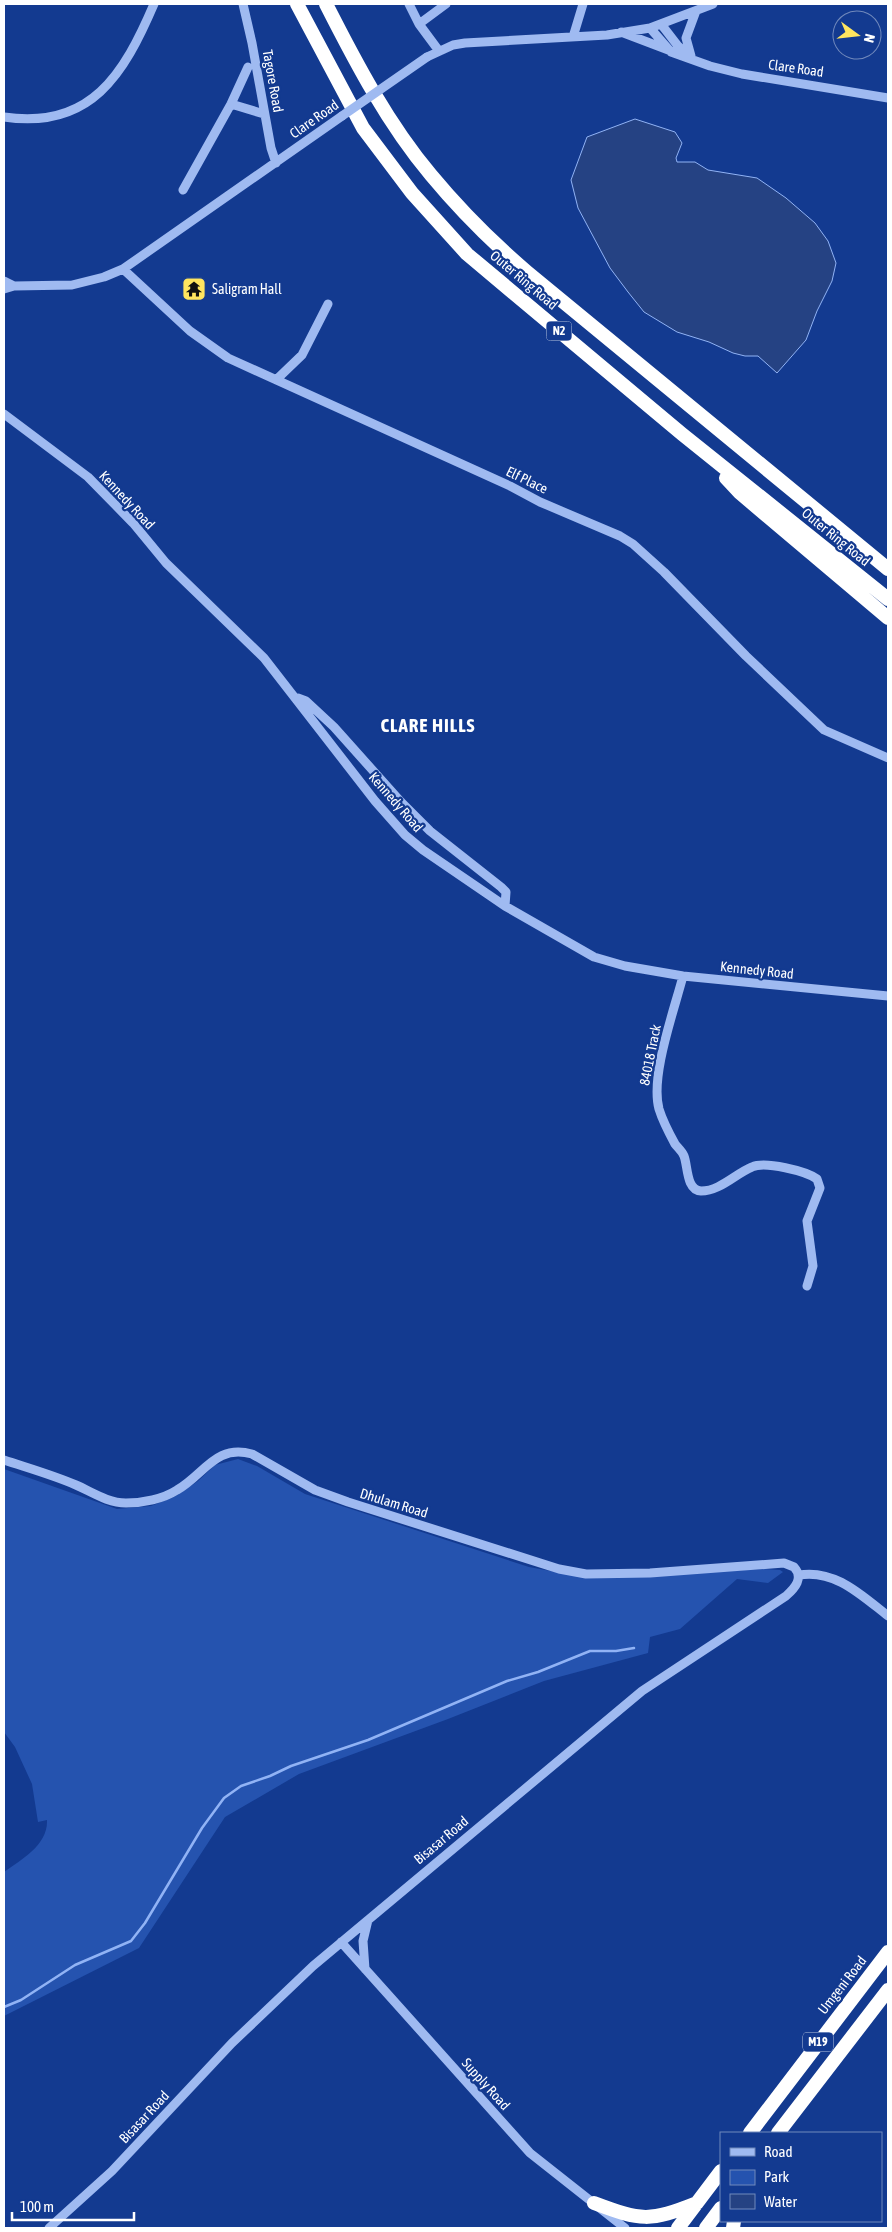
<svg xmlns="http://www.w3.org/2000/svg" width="892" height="2232" viewBox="0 0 892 2232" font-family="'Asap Condensed',sans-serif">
	<rect width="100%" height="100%" fill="#133a90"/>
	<path fill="#2553af" d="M238,1459L257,1466L305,1494L529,1567L589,1578L764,1569L780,1570L783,1572L768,1583L737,1579L680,1629L650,1637L648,1653L544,1681L448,1719L299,1774L225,1817L139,1948L4,2016V1872C22,1859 48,1845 47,1820L38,1822L32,1784L15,1747L4,1732V1469L117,1509L151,1506L174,1497L198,1481L215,1465Z"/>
	<path fill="#254283" stroke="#91b3f5" d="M635,119L675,132L682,143L676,158L677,162H695L708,170L757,178L786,198L815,223L828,241L836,263L832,281L817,311L806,340L777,373L758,356H745L733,353L709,342L677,332L644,312L628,292L610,268L578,208L571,180L587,137Z"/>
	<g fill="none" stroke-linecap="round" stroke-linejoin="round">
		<path stroke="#91b3f5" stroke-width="2.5" d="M4,2007L21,2000L75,1965L131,1941L145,1923L202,1828L224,1798L241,1786L270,1776L291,1766L368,1740L507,1681L538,1672L590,1651H616L634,1648"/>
		<path stroke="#9fbaf1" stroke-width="9" d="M243,4L252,43L271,148L276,163
			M409,4L419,24L439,51
			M419,24L446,4
			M661,24L678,46L691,57
			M650,28L671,52L710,66L742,74L888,98
			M621,32L671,51
			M573,37L583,4
			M691,56L686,38L696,11
			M427,57L453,45L465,43L607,35L650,28L713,4
			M231,104L264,114
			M4,117C91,130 124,74 154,4
			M183,190L231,104L248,67
			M123,269L190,331L228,358L510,486L540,502L620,536L633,544L664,572L746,656L824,730L888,758
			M4,281L14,286
			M4,289L14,286L72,285L104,277L123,269L342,116
			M276,380L302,355L328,304
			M4,414L88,477L133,523L166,563L264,658L375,801L405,835L423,850L505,906L594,957L625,966L683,976L888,996
			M298,698L306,701L334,727L401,802L430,831L501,887L506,892L505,906
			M683,976C674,1011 650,1076 659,1109C663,1122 669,1133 675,1144C678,1148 682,1151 684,1156C688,1166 686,1190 701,1191C720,1191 735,1174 752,1167C765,1161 806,1171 817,1179L820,1188L807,1221L813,1266L807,1286
			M4,1460C28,1468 53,1475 76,1485C92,1492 108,1503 126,1503C143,1503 163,1499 177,1490C205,1474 215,1444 252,1454L315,1490L348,1502L559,1569L586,1574L650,1573L784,1563L794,1567C804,1578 795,1588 786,1596L642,1691L313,1966L232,2043L112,2171L49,2228
			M799,1575C835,1569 861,1595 888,1616
			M341,1942L530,2153L625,2228
			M365,1969L363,1941L368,1920"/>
		<path stroke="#fff" stroke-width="14" d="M297,4L363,128L412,193L467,254L682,434L888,599
			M326,4C356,63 388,124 431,175C460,210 492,242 527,272L888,569
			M726,478L740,493L888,618
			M750,2133L888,1952
			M778,2133L888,1990
			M594,2203C642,2221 649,2222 697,2203
			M678,2228L721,2171
			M706,2228L721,2208
			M733,2228L734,2221"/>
		<path stroke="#9fbaf1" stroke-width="9" d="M342,116L427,57"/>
	</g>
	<defs>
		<g id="temple-square" transform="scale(1.25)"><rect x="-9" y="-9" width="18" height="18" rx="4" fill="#ffe55f" stroke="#133a90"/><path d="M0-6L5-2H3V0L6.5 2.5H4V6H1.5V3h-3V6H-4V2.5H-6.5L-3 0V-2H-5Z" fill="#111"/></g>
	</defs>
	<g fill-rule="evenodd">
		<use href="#temple-square" x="194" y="289"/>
	</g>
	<g text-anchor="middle" stroke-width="4.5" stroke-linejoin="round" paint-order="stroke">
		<g fill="#133a90" stroke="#b8c4de" stroke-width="1">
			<rect x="546.5" y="321.5" width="25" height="19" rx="4"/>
			<rect x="803" y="2032.5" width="30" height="19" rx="4"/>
		</g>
		<g font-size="12" font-weight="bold" fill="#fff">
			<text x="559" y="335">N2</text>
			<text x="818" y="2046">M19</text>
		</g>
		<g font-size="14" fill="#fff" stroke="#133a90">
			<text transform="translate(796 68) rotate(8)" y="5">Clare Road</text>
			<text transform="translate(273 81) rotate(80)" y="5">Tagore Road</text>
			<text transform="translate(314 119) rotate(-35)" y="5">Clare Road</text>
			<text transform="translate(524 280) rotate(40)" y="5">Outer Ring Road</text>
			<text transform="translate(527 480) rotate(26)" y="5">Elf Place</text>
			<text transform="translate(127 500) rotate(47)" y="5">Kennedy Road</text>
			<text transform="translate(836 537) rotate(39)" y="5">Outer Ring Road</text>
			<text transform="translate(396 802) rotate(49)" y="5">Kennedy Road</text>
			<text transform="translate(757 970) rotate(6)" y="5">Kennedy Road</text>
			<text transform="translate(650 1055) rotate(-79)" y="5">84018 Track</text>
			<text transform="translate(394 1503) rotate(17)" y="5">Dhulam Road</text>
			<text transform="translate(441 1840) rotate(-40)" y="5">Bisasar Road</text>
			<text transform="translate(842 1985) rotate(-52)" y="5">Umgeni Road</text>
			<text transform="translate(486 2084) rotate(48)" y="5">Supply Road</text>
			<text transform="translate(144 2117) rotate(-47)" y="5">Bisasar Road</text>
		</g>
		<g font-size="14" fill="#fff" stroke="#133a90" text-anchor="start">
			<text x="212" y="294">Saligram Hall</text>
		</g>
		<g font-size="19" font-weight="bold" letter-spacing="1" fill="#fff" stroke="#133a90">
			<text x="428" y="732">CLARE HILLS</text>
		</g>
	</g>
	<rect width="892" height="2232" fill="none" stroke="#ffffff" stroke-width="10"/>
	<rect x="720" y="2132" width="162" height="90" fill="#133a90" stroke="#7189bc"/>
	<rect x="730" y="2148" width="25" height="8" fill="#9fbaf1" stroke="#7189bc"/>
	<text x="764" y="2157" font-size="15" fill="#ffffff">Road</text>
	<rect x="730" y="2170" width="25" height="15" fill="#2553af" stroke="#7189bc"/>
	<text x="764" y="2182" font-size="15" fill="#ffffff">Park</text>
	<rect x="730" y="2194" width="25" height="15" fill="#254283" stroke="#7189bc"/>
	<text x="764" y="2207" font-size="15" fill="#ffffff">Water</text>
	<g transform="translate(857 35) rotate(105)"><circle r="24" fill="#133a90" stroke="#7189bc"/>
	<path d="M0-4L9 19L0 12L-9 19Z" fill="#ffe55f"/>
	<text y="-8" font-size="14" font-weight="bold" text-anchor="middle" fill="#ffffff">N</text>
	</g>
	<path d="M12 2212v8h122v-8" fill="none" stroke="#ffffff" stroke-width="2.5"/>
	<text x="20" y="2212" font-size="15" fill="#ffffff" stroke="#133a90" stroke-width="4" paint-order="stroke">100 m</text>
</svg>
